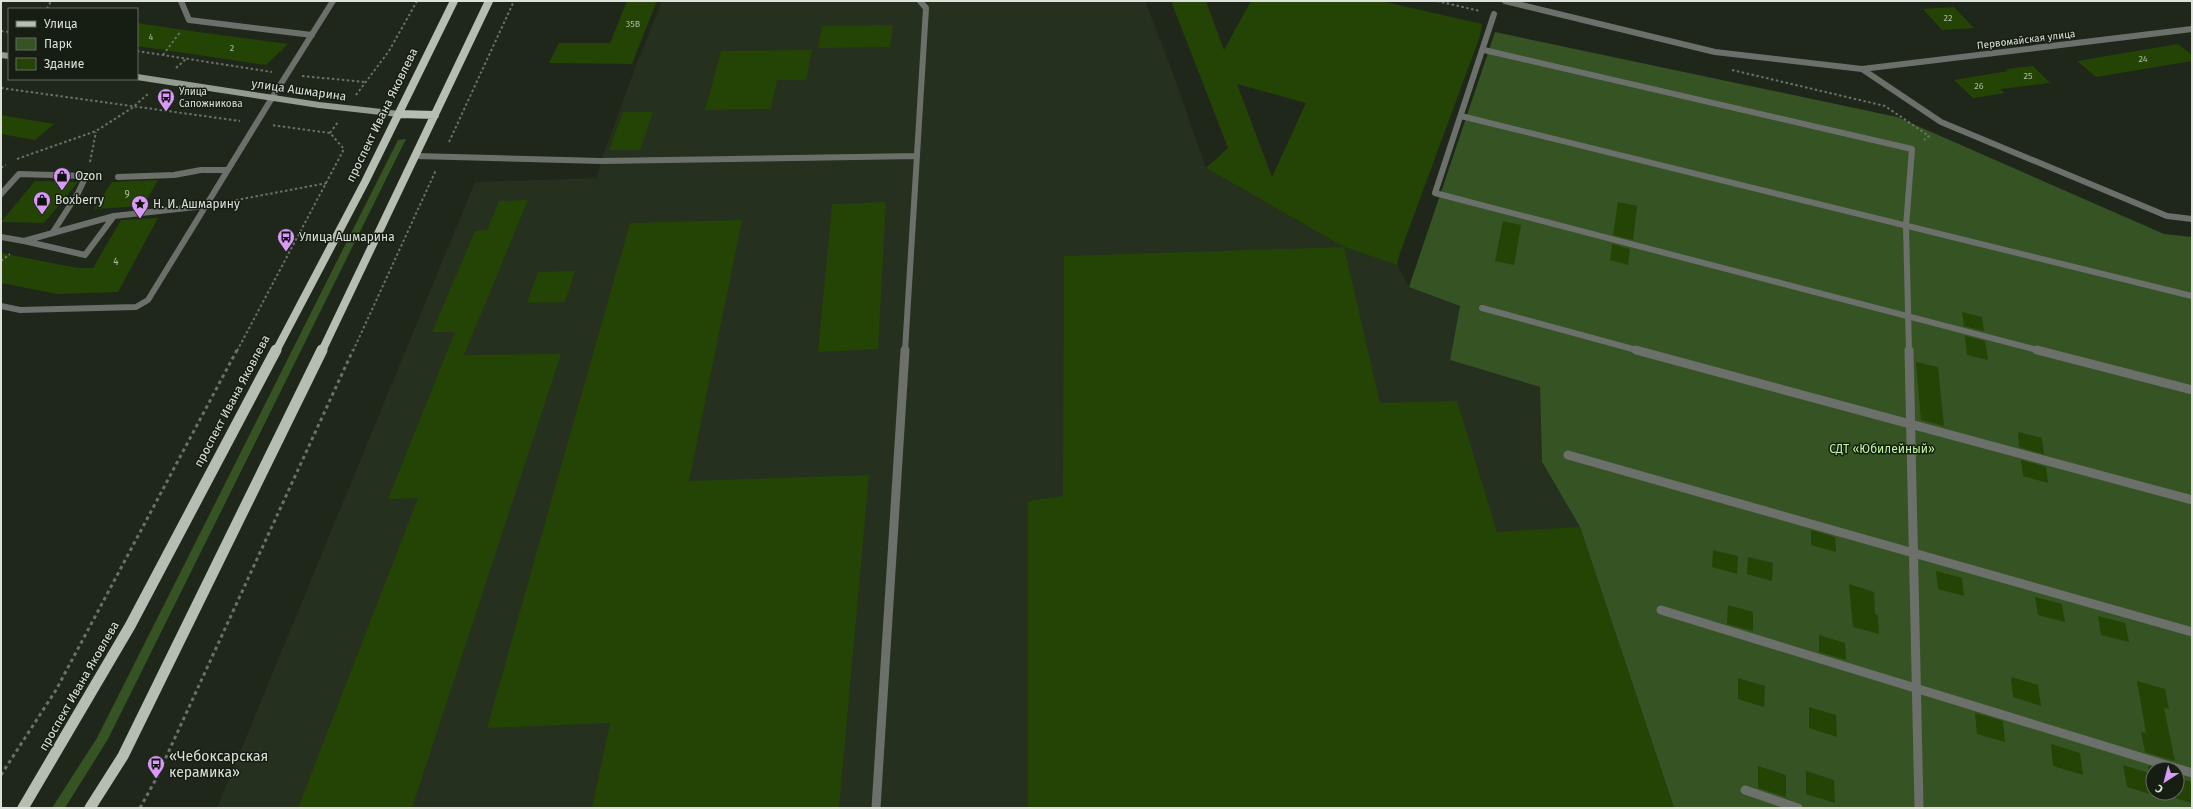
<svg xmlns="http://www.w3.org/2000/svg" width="2193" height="809" viewBox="0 0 2193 809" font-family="'Fira Sans',sans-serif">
	<rect width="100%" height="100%" fill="#1f271b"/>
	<path fill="#25301f" d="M662,1H1145L1171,68L1206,168L1344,247L1397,265L1409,287L1460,306L1450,360L1540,387L1542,463L1580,527L1674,808H217L475,182L597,178L601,161L637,63Z"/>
	<path fill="#365323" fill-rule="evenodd" d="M1495,32L1897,117L2164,234L2192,237V808H1674L1580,527L1542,462L1540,387L1450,360L1460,306L1409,287ZM2153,769H2177V793H2153Z
		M406,139L108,739L65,808H52L97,738L398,140Z"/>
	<path fill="#234405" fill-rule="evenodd" d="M627,1H657L632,64L549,63L559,43H610Z
		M1171,1H1206L1224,50L1251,1H1381L1482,24L1480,36L1400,253L1397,265L1344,247L1206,168L1228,148ZM1237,84L1306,103L1272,177Z
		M1954,7L1974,28L1942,30L1923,9Z
		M137,23L177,29L288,44L266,65L137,46Z
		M893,25L890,47L818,48L822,26Z
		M2178,44L2192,55V61L2096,77L2077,61Z
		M812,50L806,80H777L771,109L705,110L721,51Z
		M2033,66L2050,83L2000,89L2005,93L1973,98L1954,80L2008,71L2006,69Z
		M623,112H653L640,150H609Z
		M1,115L54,124L35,140L1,134Z
		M158,180L143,206L94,209L112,182Z
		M35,181L78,182L44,223L1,222Z
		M528,200L464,355L561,354L412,808H298L418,498L388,499L455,332H432L475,231L487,230L499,201Z
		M886,202L878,349L818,352L832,204Z
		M1618,202L1637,206L1633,240L1613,235Z
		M158,218L118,292L57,294L1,283V253L77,268H93L121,220Z
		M742,220L689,481L869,475L839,808H592L610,723L487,728L630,223Z
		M1503,221L1521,225L1514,265L1495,261Z
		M1612,244L1630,249L1628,265L1610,260Z
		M1344,247L1380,403L1457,401L1497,532L1580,527L1674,808H1028V501L1063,496L1064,256Z
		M575,271L565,302L527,303L538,272Z
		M1962,312L1982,317L1984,331L1964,326Z
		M1965,336L1985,341L1988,360L1967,355Z
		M1916,362L1938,367L1944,426L1921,420Z
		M2018,432L2042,438L2044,454L2019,447Z
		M2021,460L2046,467L2048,483L2023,476Z
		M1811,530L1835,537L1836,552L1811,545Z
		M1713,550L1738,556L1737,574L1712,567Z
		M1748,557L1773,563L1772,581L1747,574Z
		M1936,571L1962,578L1964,596L1938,589Z
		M1849,584L1874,592L1875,614L1878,615L1879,634L1853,627Z
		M2035,597L2062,604L2065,622L2038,615Z
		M1728,605L1753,612V631L1727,624Z
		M2098,616L2125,623L2129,642L2101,635Z
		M1819,635L1845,643L1846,660L1819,652Z
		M2011,677L2038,685L2041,706L2013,697Z
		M1738,678L1765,686L1764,707L1738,699Z
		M2137,681L2165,689L2169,709L2164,708L2175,761L2145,752L2141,732L2146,733Z
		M1809,707L1836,715L1837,737L1809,728Z
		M1975,713L2003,721L2005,742L1977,734Z
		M2051,744L2080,753L2083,775L2053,766Z
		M2123,765L2149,773L2148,766L2159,769H2153V793H2177V775L2178,778L2192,782V803L2156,793L2157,796L2127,787Z
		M1758,766L1786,775V797L1758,788Z
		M1806,771L1834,780L1835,803L1806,794Z"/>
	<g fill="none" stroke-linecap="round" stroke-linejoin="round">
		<path stroke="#6a7166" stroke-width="2" stroke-dasharray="2.5 2.5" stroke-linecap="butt" d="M1437,1L1480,11
			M47,9L51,1
			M1,31L9,32
			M137,51L272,72
			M163,55L181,31
			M176,68L186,59
			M1732,70L1885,106L1929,136L1924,140
			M302,76L365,82
			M1,88L240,121
			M356,95L389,51L417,1
			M330,133L338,122
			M449,142L514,1
			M17,159L96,131L132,108L149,93
			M90,162L96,132
			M1,168L6,165
			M226,202L327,183
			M1,261L10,254
			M237,351L344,149L330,133L271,125
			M353,351L436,170"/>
		<path stroke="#6a7166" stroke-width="3" stroke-dasharray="3.5 3.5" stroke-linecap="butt" d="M1,775L56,690L237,350
			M140,808L156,779L353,350"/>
		<path stroke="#6c706a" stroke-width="6" d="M181,1L189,20L312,35
			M1494,14L1435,193L2041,351
			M1484,50L1912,149L1906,226
			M1461,116L2192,296
			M416,156L601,161L917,156
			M118,177L174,175L201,170H227
			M1,194L19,174L86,176L78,193L53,232
			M1,237L24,241L114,216L205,206
			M24,241L85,255L114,216
			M1,306L20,310L136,307L148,300L272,98
			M1482,308L1640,351
			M905,351L926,8L920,1"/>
		<path stroke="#6c706a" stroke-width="9" d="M1636,350L2192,500
			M2037,350L2192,390
			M1568,455L2192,632
			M1661,610L2192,773
			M1745,790L1798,808
			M876,808L905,350"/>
		<path stroke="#6c706a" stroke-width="6" d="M1505,1L1715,52L1862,69L1941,122L2167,216L2192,219
			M1862,69L2192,29
			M272,98L333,1
			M1906,226L1909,351"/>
		<path stroke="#6c706a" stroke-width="9" d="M1909,350L1919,808"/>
		<path stroke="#959c92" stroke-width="6" d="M1,55L9,56
			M137,77L319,105L399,114"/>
		<path stroke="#b5beb1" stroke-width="8" d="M399,114L435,115
			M276,351L365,182L454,1
			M322,351L489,1"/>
		<path stroke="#b5beb1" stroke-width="11" d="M23,808L130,626L276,350
			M90,808L123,756L322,350"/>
	</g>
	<defs>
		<g id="bus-pin" transform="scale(0.9)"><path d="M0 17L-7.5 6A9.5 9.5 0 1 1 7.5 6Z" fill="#d99af7" stroke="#161d12"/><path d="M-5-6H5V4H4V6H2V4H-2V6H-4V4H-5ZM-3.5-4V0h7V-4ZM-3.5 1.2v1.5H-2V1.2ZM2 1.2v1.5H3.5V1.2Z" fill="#111"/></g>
		<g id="shop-pin" transform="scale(0.9)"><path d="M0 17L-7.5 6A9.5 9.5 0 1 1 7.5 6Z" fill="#d99af7" stroke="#161d12"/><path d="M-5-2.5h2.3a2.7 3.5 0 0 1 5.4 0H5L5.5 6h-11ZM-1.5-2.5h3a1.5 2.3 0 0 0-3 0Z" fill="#111"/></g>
		<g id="sight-pin" transform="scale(0.9)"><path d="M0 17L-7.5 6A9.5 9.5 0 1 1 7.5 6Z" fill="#d99af7" stroke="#161d12"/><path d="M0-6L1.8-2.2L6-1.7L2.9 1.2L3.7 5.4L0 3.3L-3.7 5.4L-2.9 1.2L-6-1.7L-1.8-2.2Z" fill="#111"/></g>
	</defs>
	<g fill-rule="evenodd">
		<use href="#bus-pin" x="166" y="97"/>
		<use href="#shop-pin" x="62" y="176"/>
		<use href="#shop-pin" x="42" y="200"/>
		<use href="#sight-pin" x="140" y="204"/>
		<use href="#bus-pin" x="286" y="237"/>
		<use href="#bus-pin" x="156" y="764"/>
	</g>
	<g text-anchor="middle" stroke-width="3" stroke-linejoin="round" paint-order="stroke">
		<g font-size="9" fill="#aebaa4">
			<text x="1948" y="21">22</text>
			<text x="633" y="27">35В</text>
			<text x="151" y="40">4</text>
			<text x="232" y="51">2</text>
			<text x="2143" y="62">24</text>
			<text x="2028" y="79">25</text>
			<text x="1979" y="89">26</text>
		</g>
		<g font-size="10" fill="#dce1d9" stroke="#161d12">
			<text transform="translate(2026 39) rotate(-7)" y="4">Первомайская улица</text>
		</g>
		<g font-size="10" fill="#dce1d9" stroke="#161d12" text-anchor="start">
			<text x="179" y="95">Улица<tspan x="179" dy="12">Сапожникова</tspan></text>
		</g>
		<g font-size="10" fill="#aebaa4">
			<text x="127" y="198">9</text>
			<text x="116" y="265">4</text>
		</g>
		<g font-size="12" fill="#dce1d9" stroke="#161d12">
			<text transform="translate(299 90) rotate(8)" y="4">улица Ашмарина</text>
			<text transform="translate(382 115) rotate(-64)" y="4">проспект Ивана Яковлева</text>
			<text transform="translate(232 401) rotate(-62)" y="4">проспект Ивана Яковлева</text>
			<text transform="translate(79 686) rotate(-60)" y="4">проспект Ивана Яковлева</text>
		</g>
		<g font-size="12" fill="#dce1d9" stroke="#161d12" text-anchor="start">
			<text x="75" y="180">Ozon</text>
			<text x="55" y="204">Boxberry</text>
			<text x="153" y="208">Н. И. Ашмарину</text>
			<text x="299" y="241">Улица Ашмарина</text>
		</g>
		<g font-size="12" fill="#c0f69f" stroke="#161d12">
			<text x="1882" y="453">СДТ «Юбилейный»</text>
		</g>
		<g font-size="14" fill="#dce1d9" stroke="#161d12" text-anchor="start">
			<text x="169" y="761">«Чебоксарская<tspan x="169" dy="16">керамика»</tspan></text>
		</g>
	</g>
	<rect width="2193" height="809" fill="none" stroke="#dce1d9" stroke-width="4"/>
	<rect x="8" y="8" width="130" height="72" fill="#161d12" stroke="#656b62"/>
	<rect x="16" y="21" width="20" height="6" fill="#b5beb1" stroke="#656b62"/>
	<text x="44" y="28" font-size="12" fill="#dce1d9">Улица</text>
	<rect x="16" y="38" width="20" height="12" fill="#365323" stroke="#656b62"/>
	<text x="44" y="48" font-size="12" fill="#dce1d9">Парк</text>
	<rect x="16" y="58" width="20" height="12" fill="#234405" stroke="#656b62"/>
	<text x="44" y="68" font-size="12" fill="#dce1d9">Здание</text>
	<g transform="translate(2165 781) rotate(216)"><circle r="19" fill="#161d12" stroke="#656b62"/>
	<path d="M0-3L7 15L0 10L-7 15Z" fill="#d99af7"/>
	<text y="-6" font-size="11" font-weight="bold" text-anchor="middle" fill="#dce1d9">С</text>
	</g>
</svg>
